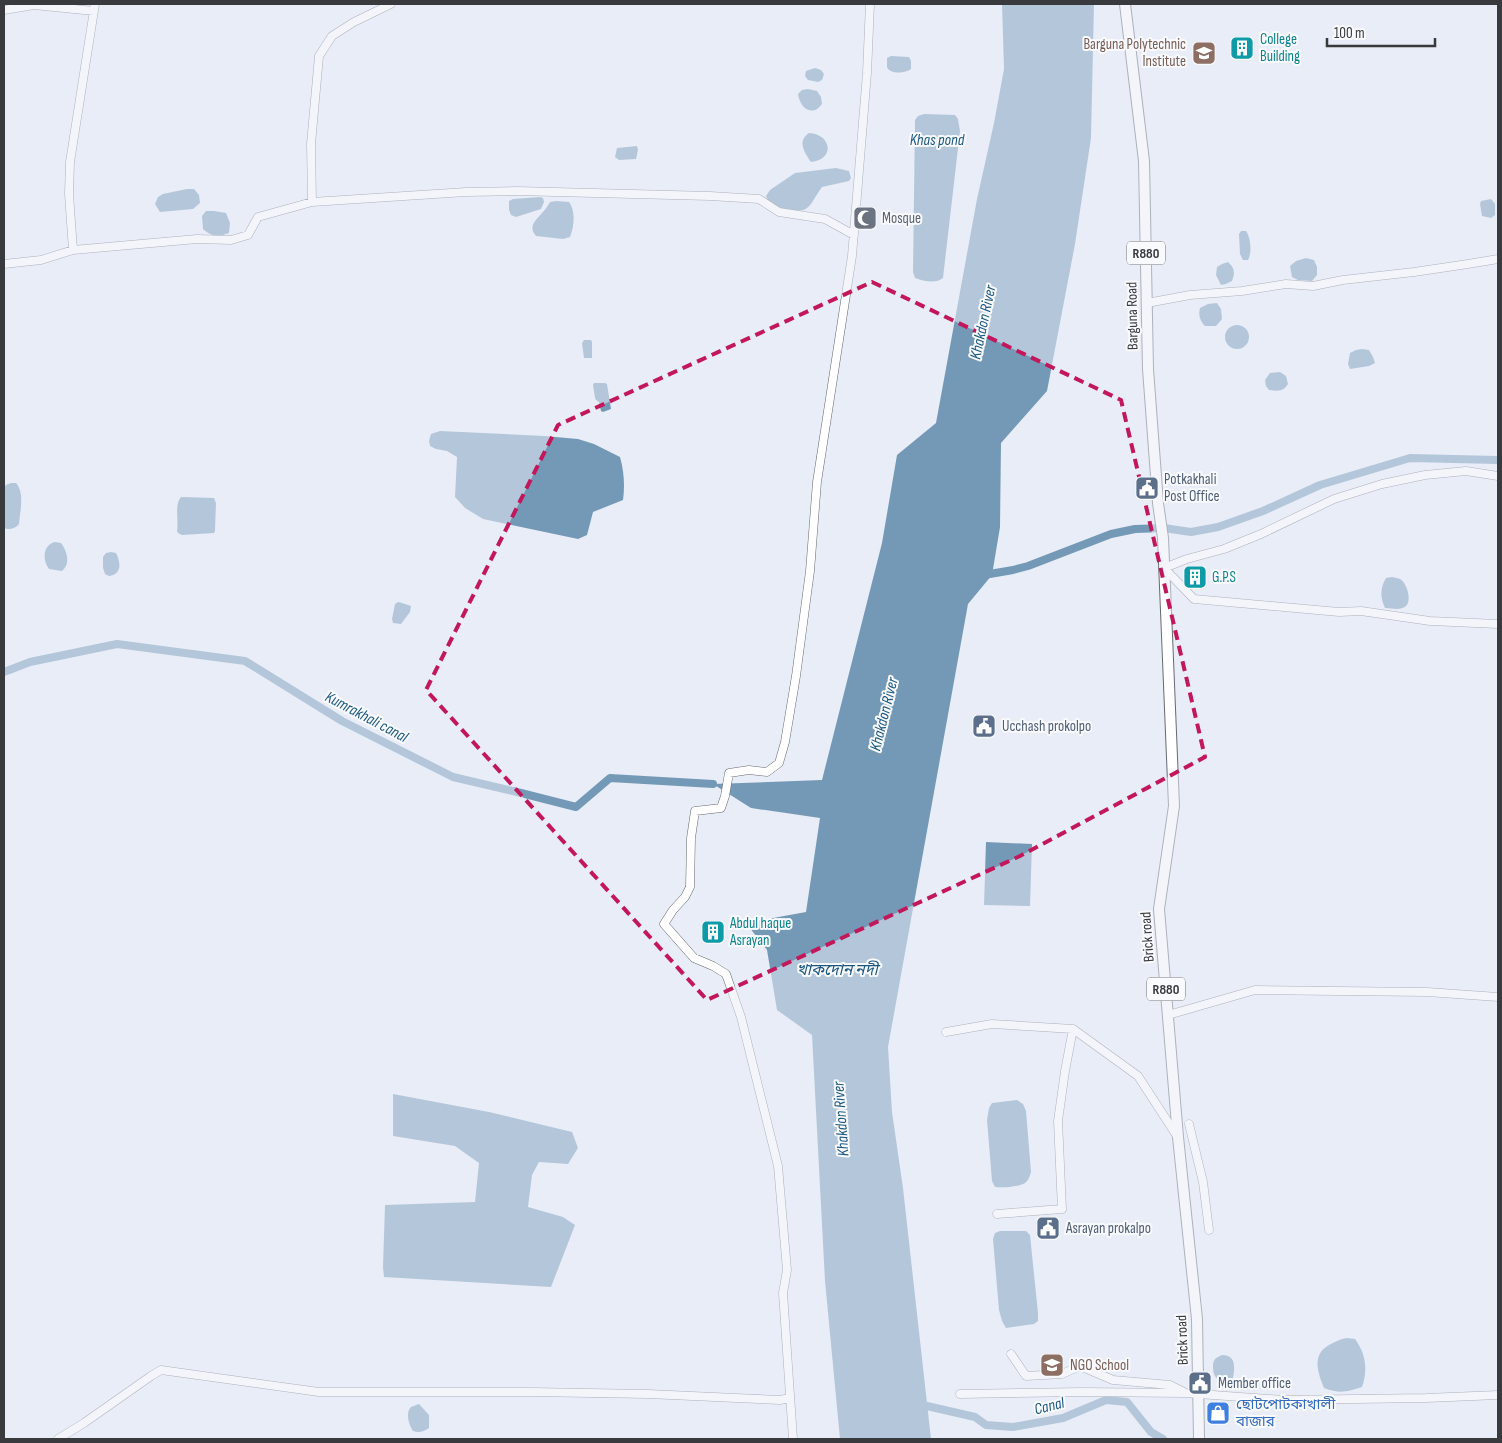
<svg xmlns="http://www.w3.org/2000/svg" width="1502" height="1443" viewBox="0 0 1502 1443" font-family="'Sofia Sans Condensed','Noto Sans Bengali',sans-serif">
	<rect width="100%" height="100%" fill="#e9edf7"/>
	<path fill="#7499b6" d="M1002,4H1094L1091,138L1075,244L1047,391L1001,443L1000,527L992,575L968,604L888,1047L892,1112L903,1188L931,1439H840L825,1281L812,1035L777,1010L767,950L746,923L806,912L820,818L751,808L713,784L822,780L882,543L897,455L936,423L977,199L994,123L1004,69Z
		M891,56L909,57L911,61V69C906,73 890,75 887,67C887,66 887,59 887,58Z
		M815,68L821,70L824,74L822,80L818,82L808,80L805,76L806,71Z
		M808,89L817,91L821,97L822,104C820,106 818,109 815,110C805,113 799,102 798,94L802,90Z
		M924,114L955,115L958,119L960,131L943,278C936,284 923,281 915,278L913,272L915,120L918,116Z
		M809,133C831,134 836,159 811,162C804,152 797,141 809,133Z
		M637,146L638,150L636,159L619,160L615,157L617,148Z
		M836,168L849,171L851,178L849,181L822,187C807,208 811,215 781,208C774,205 769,204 766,196L770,190L795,173Z
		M187,189H194L199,195L200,203L193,209L160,212L155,204L158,197L163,194Z
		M540,197L543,198L544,202L541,209L516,217L511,215L509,210V201L513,199Z
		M1491,199L1495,204V215L1491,218L1482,216L1480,204L1481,201Z
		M556,201L569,202C576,211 574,227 570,237L563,239L536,236C527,226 537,219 543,212C546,209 548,205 550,202Z
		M206,211H214L226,213L230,223L229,233C218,237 212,237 203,229L202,216Z
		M1241,231H1246C1251,238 1252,253 1248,260H1243L1240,254L1239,234Z
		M1306,258L1314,260L1317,267V275L1312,281L1298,280L1292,277L1290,266L1296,261Z
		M1228,262C1235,268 1235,273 1232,281L1226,284L1221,285L1216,275L1217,267L1222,264Z
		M1217,303L1221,309L1222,319L1216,326H1205C1200,321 1198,315 1200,308L1208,304Z
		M1225 337a12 12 0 1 1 24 0a12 12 0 1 1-24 0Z
		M584,340H591L592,342V358H584L582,343Z
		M1362,349L1369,350L1373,357L1375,363L1369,366L1350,369L1348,364L1350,353L1356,350Z
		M1280,372L1286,376L1288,384C1283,392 1278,391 1269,390L1266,386L1265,380L1270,373Z
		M594,383H605L607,384L611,409L603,412L601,411L599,402L596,400L595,398L593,385Z
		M440,431L544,436L578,439L594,444L620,457C624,471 625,486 623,500L593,512L587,535L578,539L483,519L465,508L455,497L457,457L447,451L436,449L430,446L429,441L431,434Z
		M11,483H16C25,493 20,511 19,524C15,529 9,530 4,528V488L6,485Z
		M181,497L214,498L216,503L215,531L214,533L182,535L178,533L177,531C179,521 174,505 181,497Z
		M55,542L61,543C67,551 71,564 62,571L49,569C42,560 43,545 55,542Z
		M111,552L116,553C121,563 122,574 109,576L105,574L103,568V557L106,553Z
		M1392,577C1395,578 1398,578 1400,579C1407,583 1412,600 1406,606C1400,611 1392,608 1385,608C1380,597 1380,588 1386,578Z
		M398,602L402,603L411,606L410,612L401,624L393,623L392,619L395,604Z
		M986,842L1032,844L1030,906L984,905Z
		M393,1094L489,1112L572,1132L578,1148L568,1164L539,1162L532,1175L528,1207L563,1217L575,1225L551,1287L384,1277L383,1267L385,1205L475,1202L479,1163L455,1146L393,1136Z
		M1017,1100L1023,1104L1026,1111L1031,1172C1030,1176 1028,1181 1025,1183C1018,1187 1002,1188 995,1187L992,1181L987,1120L989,1108L992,1103Z
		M1000,1231H1026L1030,1235L1038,1313V1321L1034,1324L1006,1328L1002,1321L999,1310L993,1239L995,1233Z
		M1347,1338L1355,1339C1366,1354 1368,1370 1362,1387C1346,1392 1340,1394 1324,1388C1318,1373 1311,1355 1329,1345C1335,1342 1340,1339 1347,1338Z
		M1222,1355C1236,1355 1235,1367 1233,1378C1222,1383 1213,1381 1213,1367C1213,1364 1213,1362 1215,1359C1217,1357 1220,1356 1222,1355Z
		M419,1404L429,1415V1428C423,1432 419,1433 413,1431C409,1425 405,1413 411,1407C412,1407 418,1404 419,1404Z"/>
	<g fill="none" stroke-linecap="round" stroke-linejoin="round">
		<path stroke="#7499b6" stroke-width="8" d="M984,575L1013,570L1028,566L1111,534L1135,529L1164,528L1191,532L1218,527L1263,511L1320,485L1410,458L1498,460
			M4,672L30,662L117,644L245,661L342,721L453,777L521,793L576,807L610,778L713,784
			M927,1406L975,1417L986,1425L1013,1427L1063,1418L1106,1400L1127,1402L1151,1432L1163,1439"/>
		<g stroke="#656971" stroke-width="9">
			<path id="minor" d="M4,10L34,5L94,11
				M312,202L311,144L319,56L332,36L354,22L391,4
				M73,250L69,194L70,162L95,4
				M4,264L41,260L73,250L197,239L231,240L248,235L258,217L312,202L466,192L517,191L710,196L759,199L779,212L825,219L854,235
				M1147,303L1190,295L1242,291L1286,284L1313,286L1343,280L1414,272L1468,264L1498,259
				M1498,476L1466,471L1425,475L1382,484L1334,499L1261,534L1224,549L1187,559L1164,568L1194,599L1339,612L1361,611L1430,621L1498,624
				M1168,1015L1255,990L1427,992L1498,997
				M946,1032L992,1024L1073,1029L1138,1076L1177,1136
				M1189,1124L1203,1182L1209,1230
				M997,1214L1062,1209L1058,1121L1065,1071L1073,1029
				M1011,1354L1026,1376L1062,1374L1080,1366L1113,1380L1170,1385L1184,1392
				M960,1394L1082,1392L1185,1393L1283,1400L1426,1398L1498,1395
				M58,1439L84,1423L151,1376L161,1370L319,1392H532L648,1394L780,1400L790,1398
				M793,1439L783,1293L787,1270L778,1166L741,1017L726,974L713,966L694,958L664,924L673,910L685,897L690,887L691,838L695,811L721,808L725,796L729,773L749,770L767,772L779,763L785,742L796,676L810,571L817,482L852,256L867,73L870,4"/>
		</g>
		<g stroke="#656971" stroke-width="12">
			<path id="major" d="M1125,4L1144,161L1148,369L1158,503L1163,538L1174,806L1159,909L1178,1137L1197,1319L1199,1439"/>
		</g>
		<use href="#minor" stroke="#fff" stroke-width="8"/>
		<use href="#major" stroke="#fff" stroke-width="10"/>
	</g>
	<path d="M0 0H1502V1443H0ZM872,282L1121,400L1205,757L1020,856L707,1000L426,690L558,425Z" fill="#e9edf7" fill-opacity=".55" fill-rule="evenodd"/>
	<path fill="none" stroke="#c2185b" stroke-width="4" stroke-dasharray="10 6" stroke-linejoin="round" d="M872,282L1121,400L1205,757L1020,856L707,1000L426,690L558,425Z"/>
	<defs>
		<g id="building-square" transform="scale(1.25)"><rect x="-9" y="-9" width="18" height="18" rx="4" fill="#0f9aa8" stroke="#f9fafe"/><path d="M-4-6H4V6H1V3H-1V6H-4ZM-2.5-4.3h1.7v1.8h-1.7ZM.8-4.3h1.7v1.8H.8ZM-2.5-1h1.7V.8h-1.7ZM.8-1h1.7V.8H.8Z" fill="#fff"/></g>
		<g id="university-square" transform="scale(1.25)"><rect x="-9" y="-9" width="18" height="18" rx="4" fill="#8d6e63" stroke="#f9fafe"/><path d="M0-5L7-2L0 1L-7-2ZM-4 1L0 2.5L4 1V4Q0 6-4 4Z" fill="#fff"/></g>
		<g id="mosque-square" transform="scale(1.25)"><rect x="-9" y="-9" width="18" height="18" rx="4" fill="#6b7280" stroke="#f9fafe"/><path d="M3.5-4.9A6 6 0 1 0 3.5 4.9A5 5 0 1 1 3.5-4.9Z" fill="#fff"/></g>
		<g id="civic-square" transform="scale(1.25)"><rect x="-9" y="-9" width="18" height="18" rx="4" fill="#5c6f8a" stroke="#f9fafe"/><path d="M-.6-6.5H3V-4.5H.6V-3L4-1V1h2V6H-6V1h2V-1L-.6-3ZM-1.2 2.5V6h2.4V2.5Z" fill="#fff"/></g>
		<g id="school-square" transform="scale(1.25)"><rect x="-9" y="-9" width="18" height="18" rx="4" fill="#8d6e63" stroke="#f9fafe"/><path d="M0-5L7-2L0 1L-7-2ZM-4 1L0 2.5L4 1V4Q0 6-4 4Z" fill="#fff"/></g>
		<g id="shop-square" transform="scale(1.25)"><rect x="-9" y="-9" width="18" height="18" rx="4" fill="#3f7fe0" stroke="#f9fafe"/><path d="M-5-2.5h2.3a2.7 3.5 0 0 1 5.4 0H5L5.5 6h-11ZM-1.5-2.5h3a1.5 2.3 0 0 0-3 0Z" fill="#fff"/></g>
	</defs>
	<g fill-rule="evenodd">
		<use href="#building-square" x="1242" y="48"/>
		<use href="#university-square" x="1204" y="53"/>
		<use href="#mosque-square" x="865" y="218"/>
		<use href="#civic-square" x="1147" y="488"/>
		<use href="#building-square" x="1195" y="577"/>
		<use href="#civic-square" x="984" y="726"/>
		<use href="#building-square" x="713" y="932"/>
		<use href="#civic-square" x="1048" y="1228"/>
		<use href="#school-square" x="1052" y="1365"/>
		<use href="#civic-square" x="1200" y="1383"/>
		<use href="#shop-square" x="1218" y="1413"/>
	</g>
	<g text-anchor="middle" stroke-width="4" stroke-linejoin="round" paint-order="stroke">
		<g fill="#f9fafe" stroke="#737478" stroke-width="1">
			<rect x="1127" y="241.5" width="38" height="23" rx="4"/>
			<rect x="1147" y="977.5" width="38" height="23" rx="4"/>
		</g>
		<g font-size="14" font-weight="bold" fill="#393a3e">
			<text x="1146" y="258">R880</text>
			<text x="1166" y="994">R880</text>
		</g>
		<g font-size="15" fill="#0d838f" stroke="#f9fafe" text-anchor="start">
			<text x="1260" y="44">College<tspan x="1260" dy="17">Building</tspan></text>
			<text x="1212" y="582">G.P.S</text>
			<text x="730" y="928">Abdul haque<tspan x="730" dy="17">Asrayan</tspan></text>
		</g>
		<g font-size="15" fill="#785e54" stroke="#f9fafe" text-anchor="end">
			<text x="1186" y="49">Barguna Polytechnic<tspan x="1186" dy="17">Institute</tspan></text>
			<text x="1070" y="1370" text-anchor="start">NGO School</text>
		</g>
		<g font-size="15" fill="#5b616d" stroke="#f9fafe" text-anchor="start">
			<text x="882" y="223">Mosque</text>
		</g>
		<g font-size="15" fill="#393a3e" stroke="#f9fafe">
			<text transform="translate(1132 316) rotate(-91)" y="5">Barguna Road</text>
			<text transform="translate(1147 937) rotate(-94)" y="5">Brick road</text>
			<text transform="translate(1182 1340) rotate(-92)" y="5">Brick road</text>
		</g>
		<g font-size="15" fill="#4e5e75" stroke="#f9fafe" text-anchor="start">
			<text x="1164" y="484">Potkakhali<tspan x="1164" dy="17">Post Office</tspan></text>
			<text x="1002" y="731">Ucchash prokolpo</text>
			<text x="1066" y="1233">Asrayan prokalpo</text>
			<text x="1218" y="1388">Member office</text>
		</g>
		<g font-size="15" fill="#366cbe" stroke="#f9fafe" text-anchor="start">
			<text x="1236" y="1409">ছোটপোটকাখালী<tspan x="1236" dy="17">বাজার</tspan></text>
		</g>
		<g font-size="16" font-style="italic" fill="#1b577f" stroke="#f9fafe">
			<text x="937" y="145">Khas pond</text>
			<text transform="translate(982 322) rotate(-78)" y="6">Khakdon River</text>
			<text transform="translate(883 714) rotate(-76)" y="6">Khakdon River</text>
			<text transform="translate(367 716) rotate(28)" y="6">Kumrakhali canal</text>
			<text x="837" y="975">খাকদোন নদী</text>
			<text transform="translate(840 1119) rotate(-94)" y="6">Khakdon River</text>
			<text transform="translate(1049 1405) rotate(-14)" y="6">Canal</text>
		</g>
	</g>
	<rect width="1502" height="1443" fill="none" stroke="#393a3e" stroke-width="10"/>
	<path d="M1327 38v8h108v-8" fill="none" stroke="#393a3e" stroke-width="2.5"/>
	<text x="1334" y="38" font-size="15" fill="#393a3e" stroke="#f9fafe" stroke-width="4" paint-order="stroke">100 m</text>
</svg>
